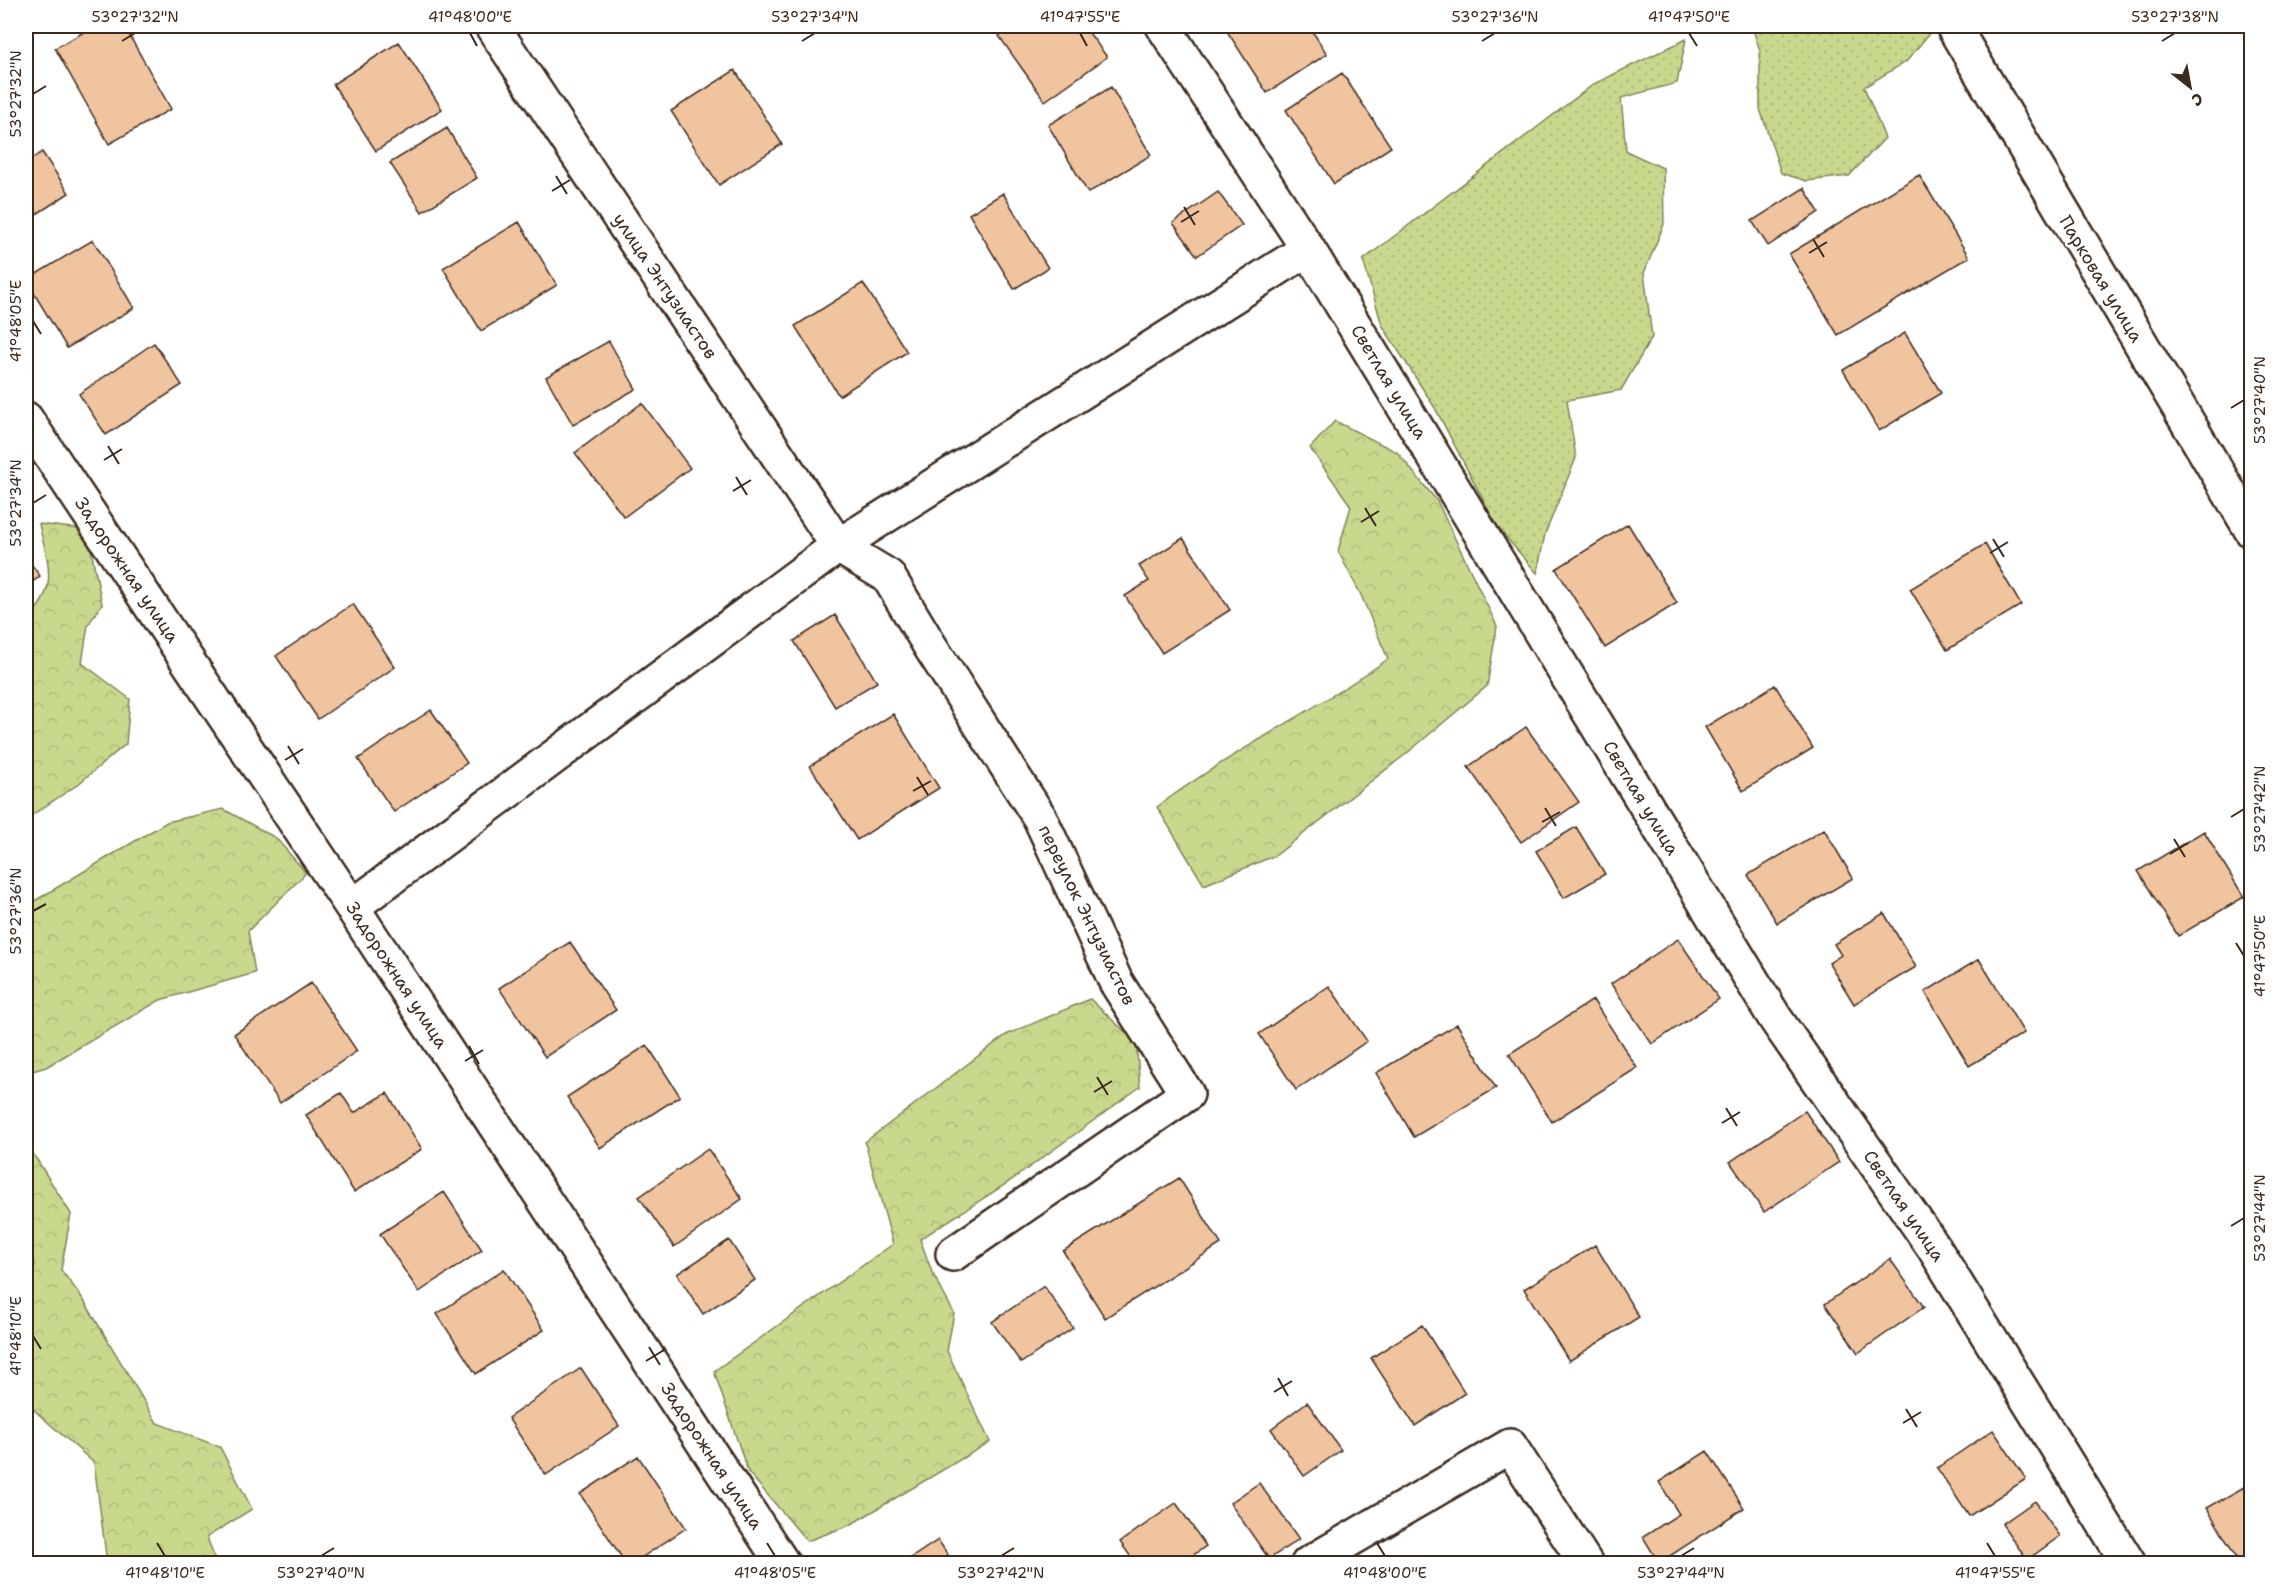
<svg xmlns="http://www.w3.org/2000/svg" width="2277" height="1589" viewBox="0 0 2277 1589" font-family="'Shantell Sans',sans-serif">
	<defs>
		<pattern id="grass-dots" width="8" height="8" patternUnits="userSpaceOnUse" patternTransform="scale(1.5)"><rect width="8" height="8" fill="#c8d98e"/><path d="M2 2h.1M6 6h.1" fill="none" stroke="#adba7a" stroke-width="1.8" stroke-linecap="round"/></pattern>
		<pattern id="forest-crowns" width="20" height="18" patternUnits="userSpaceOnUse" patternTransform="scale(1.5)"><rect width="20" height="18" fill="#c8d98e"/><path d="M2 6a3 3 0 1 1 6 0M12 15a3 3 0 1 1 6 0" fill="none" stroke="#adba7a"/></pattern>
	</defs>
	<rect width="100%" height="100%" fill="#fff"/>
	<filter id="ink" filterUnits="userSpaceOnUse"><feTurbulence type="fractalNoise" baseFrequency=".0167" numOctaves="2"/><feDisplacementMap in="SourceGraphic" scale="12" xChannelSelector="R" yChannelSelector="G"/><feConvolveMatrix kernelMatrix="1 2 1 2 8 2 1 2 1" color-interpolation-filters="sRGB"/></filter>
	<g filter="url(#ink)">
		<path fill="url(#grass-dots)" stroke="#828256" stroke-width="1.5" d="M1752,26H1924L1932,30L1907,61L1864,87L1885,138L1849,176L1806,181L1781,173L1760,109V51Z
			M1686,39L1677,83L1621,98L1626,151L1663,168L1664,224L1644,273L1652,337L1621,390L1567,400L1576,458L1545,534L1537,573L1498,528L1435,408L1382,325L1363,260L1594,84Z"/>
		<path fill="url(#forest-crowns)" stroke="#828256" stroke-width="1.5" d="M1335,421L1397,452L1437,501L1497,626L1487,686L1406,754L1276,855L1204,885L1157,807C1230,752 1313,712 1388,659L1361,595L1338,551L1351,506L1310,448Z
			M39,524L87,530L102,604L88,625L82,663L130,699L126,744L77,785L26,819V620C60,590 48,563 39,524Z
			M223,809L276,838L306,873L248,931L255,973L160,1000L46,1067L26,1073V906L167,822Z
			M1090,999L1136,1042L1140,1087L1009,1182L920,1239L932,1272L954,1313L947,1351L990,1442L850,1525L807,1541L748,1472L714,1371L893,1244L865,1142L1006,1035Z
			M32,1152L71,1214L61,1270L83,1299L157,1423L220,1447L252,1509L207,1537L216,1563H107L94,1463L26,1403V1286L35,1265L26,1244V1159Z"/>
		<path fill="#f1c4a0" stroke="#3b2a1e" stroke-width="1.5" d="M95,26H124L171,109L109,144L55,48Z
			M1014,26H1084L1107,57L1045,101L999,36Z
			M1229,26H1309L1327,54L1267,93L1225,28Z
			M399,42L442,109L376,151L333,84Z
			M735,70L782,144L719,185L671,111Z
			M1342,73L1391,147L1334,184L1286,110Z
			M1111,87L1151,155L1088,193L1048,125Z
			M447,128L477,178L422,212L390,163Z
			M42,152L69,193L26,221V163Z
			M1919,175L1969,257L1838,335L1789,254Z
			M1804,188L1819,212L1768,246L1752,221Z
			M1218,192L1242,225L1197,256L1173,223Z
			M1003,193L1048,268L1014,289L969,214Z
			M519,222L557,285L481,331L443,268Z
			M93,240L134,308L67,348L26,280Z
			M863,283L907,352L839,396L795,326Z
			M1905,333L1941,393L1879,431L1843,370Z
			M609,341L636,389L573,425L546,377Z
			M154,343L182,385L106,435L79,394Z
			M642,403L690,468L624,517L575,453Z
			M1628,524L1677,603L1605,648L1556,569Z
			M1183,538L1230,610L1162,653L1125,596L1149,581L1139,566Z
			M1985,544L2021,605L1947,650L1910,589Z
			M26,557L40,576L26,587Z
			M353,604L395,667L318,719L276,656Z
			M835,615L877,682L835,707L794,641Z
			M1775,685L1813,748L1743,791L1705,727Z
			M431,710L467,763L394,812L358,759Z
			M893,714L939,788L857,840L810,766Z
			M1526,727L1579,802L1521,842L1468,767Z
			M1576,827L1605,874L1564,898L1536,851Z
			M1824,829L1853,878L1777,923L1748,875Z
			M2204,831L2244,897L2178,936L2138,871Z
			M1884,913L1916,967L1854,1004L1829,963L1841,955L1834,944Z
			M1678,939L1719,999L1652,1044L1611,984Z
			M570,942L616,1010L545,1057L499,988Z
			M1979,959L2024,1033L1969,1066L1925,992Z
			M311,983L357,1051L280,1103L234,1034Z
			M1329,986L1367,1041L1296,1090L1259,1034Z
			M1593,1000L1637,1068L1552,1122L1509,1054Z
			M1457,1024L1496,1088L1414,1137L1376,1073Z
			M647,1045L680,1096L600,1148L567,1097Z
			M341,1093L354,1113L387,1093L422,1149L354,1192L306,1115Z
			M1805,1111L1839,1162L1764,1212L1730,1162Z
			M708,1149L742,1199L674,1247L639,1197Z
			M1179,1178L1221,1244L1105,1318L1063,1251Z
			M444,1192L482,1250L419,1292L380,1234Z
			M729,1240L755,1280L703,1314L677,1274Z
			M1595,1245L1639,1317L1569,1361L1524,1289Z
			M1890,1259L1924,1307L1858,1353L1825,1304Z
			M504,1269L544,1330L476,1374L437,1314Z
			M1044,1286L1073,1328L1021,1363L992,1322Z
			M1422,1325L1465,1393L1415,1426L1371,1358Z
			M581,1368L619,1426L546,1475L508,1418Z
			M1307,1402L1341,1450L1304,1476L1271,1429Z
			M1993,1430L2026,1479L1969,1516L1937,1468Z
			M1707,1451L1744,1508L1659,1563L1643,1537L1679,1514L1659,1482Z
			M638,1456L686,1528L632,1564H626L580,1494Z
			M1259,1483L1299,1539L1269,1559L1230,1503Z
			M2244,1487L2252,1500V1561L2248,1564H2240L2207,1508Z
			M2035,1501L2060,1536L2027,1560L2002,1524Z
			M1176,1503L1206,1546L1192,1556L1197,1564H1136L1120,1542Z
			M938,1540L954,1564H902Z"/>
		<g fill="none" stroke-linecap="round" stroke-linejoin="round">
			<g stroke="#3b2a1e" stroke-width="38">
				<path id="minor" d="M492,26L838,546L888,576L930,646L1040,818L1116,982L1187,1094L953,1254
					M1163,26L1308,249L1775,1018L1934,1248L2129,1564
					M1953,26L2252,531
					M26,419L352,907L783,1564
					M352,907L838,546L1308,249
					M1308,1564L1510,1446L1586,1564"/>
			</g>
			<use href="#minor" stroke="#fff" stroke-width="33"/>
		</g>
	</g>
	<path fill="none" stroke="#3b2a1e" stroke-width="2" d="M470,33L477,46M1080,33L1087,46M1689,33L1697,46M122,41L135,33M802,41L815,33M1482,41L1495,33M2162,41L2175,33M33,94L46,86M556,176L567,194M552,191L570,180M1184,207L1195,225M1181,222L1199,211M1813,239L1824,257M1809,253L1827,242M33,321L41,334M2231,408L2244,400M108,446L119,464M104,460L122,449M736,477L747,495M733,491L751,480M33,503L46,495M1365,508L1376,526M1361,522L1379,511M1993,539L2004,557M1990,553L2008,542M288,746L299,764M285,760L303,749M917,777L928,795M913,791L931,781M1545,808L1556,826M2231,817L2244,809M1542,822L1560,812M2174,839L2185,857M2170,854L2188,843M33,911L46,904M2236,943L2244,956M469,1046L479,1064M465,1061L483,1050M1097,1077L1108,1095M1094,1092L1112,1081M1726,1108L1737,1126M1722,1123L1740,1112M2231,1226L2244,1218M33,1336L41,1349M649,1347L660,1365M646,1361L664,1350M1278,1378L1288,1396M1274,1392L1292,1381M1906,1409L1917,1427M1903,1423L1921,1412M157,1543L165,1556M767,1543L775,1556M1377,1543L1385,1556M1987,1543L1995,1556M321,1556L334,1548M1001,1556L1014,1548M1681,1556L1694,1548"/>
	<g text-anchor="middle" stroke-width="5" stroke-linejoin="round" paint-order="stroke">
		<g font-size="18" fill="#3b2a1e" stroke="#fff">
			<text transform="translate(2101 279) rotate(59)" y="6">Парковая улица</text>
			<text transform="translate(665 286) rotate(56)" y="6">улица Энтузиастов</text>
			<text transform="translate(1389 382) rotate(59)" y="6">Светлая улица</text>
			<text transform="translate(127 570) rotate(56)" y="6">Задорожная улица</text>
			<text transform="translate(1641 798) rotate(59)" y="6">Светлая улица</text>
			<text transform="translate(1087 915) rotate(64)" y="6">переулок Энтузиастов</text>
			<text transform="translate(397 975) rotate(57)" y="6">Задорожная улица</text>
			<text transform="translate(1904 1206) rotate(56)" y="6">Светлая улица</text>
			<text transform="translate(712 1456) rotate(57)" y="6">Задорожная улица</text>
		</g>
	</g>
	<rect width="2277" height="1589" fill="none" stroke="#fff" stroke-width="66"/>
	<g transform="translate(2190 87) rotate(149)" stroke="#ffffff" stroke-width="4.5" paint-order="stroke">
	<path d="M0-4.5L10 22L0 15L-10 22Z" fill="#3b2a1e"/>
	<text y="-9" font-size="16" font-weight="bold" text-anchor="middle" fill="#3b2a1e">С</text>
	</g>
	<rect x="33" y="33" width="2211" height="1523" fill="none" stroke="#3b2a1e" stroke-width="2"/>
	<g font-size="15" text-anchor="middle" fill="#3b2a1e">
		<text x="135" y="22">53°27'32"N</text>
		<text x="470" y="22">41°48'00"E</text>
		<text x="815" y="22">53°27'34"N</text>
		<text x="1080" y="22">41°47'55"E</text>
		<text x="1495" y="22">53°27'36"N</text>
		<text x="1689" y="22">41°47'50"E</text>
		<text x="2175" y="22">53°27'38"N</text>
		<text transform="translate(16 94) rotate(-90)" y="5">53°27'32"N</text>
		<text transform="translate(16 321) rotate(-90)" y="5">41°48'05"E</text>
		<text transform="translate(2260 400) rotate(-90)" y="5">53°27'40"N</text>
		<text transform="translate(16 503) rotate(-90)" y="5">53°27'34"N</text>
		<text transform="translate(2260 809) rotate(-90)" y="5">53°27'42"N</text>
		<text transform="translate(16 911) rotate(-90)" y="5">53°27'36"N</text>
		<text transform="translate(2260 956) rotate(-90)" y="5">41°47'50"E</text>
		<text transform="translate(2260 1218) rotate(-90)" y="5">53°27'44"N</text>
		<text transform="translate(16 1336) rotate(-90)" y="5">41°48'10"E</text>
		<text x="165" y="1578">41°48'10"E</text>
		<text x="321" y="1578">53°27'40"N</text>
		<text x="775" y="1578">41°48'05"E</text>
		<text x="1001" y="1578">53°27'42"N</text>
		<text x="1385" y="1578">41°48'00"E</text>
		<text x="1681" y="1578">53°27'44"N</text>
		<text x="1995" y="1578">41°47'55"E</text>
	</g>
</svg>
